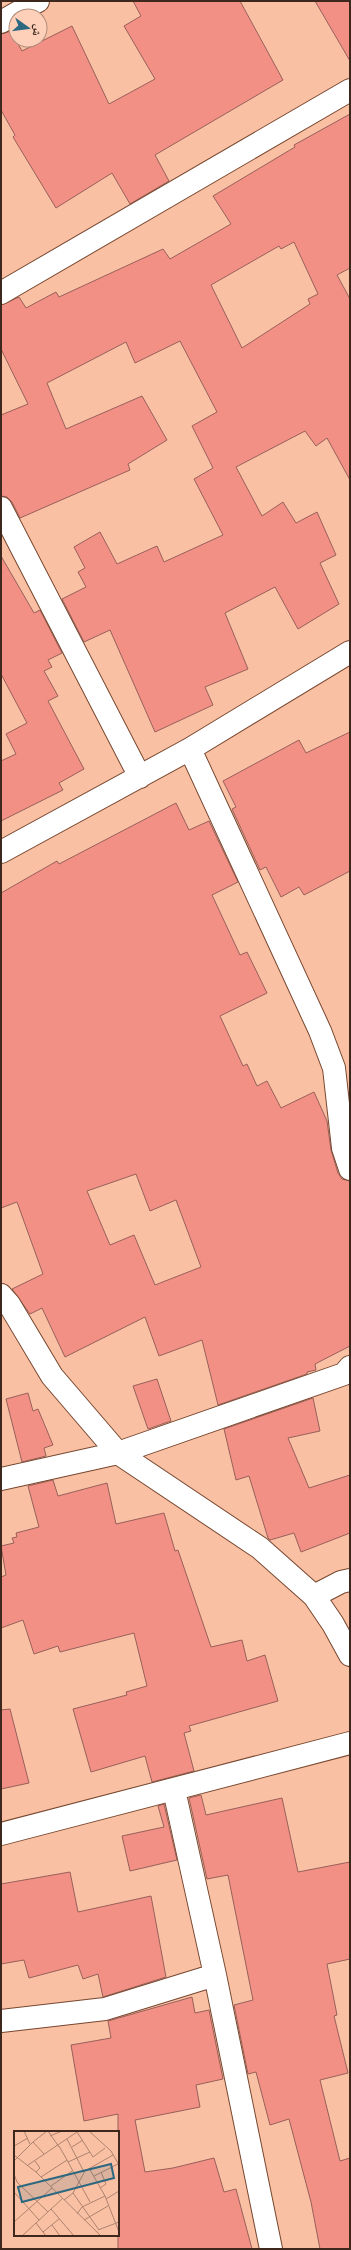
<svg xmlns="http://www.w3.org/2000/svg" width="351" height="2250" viewBox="0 0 351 2250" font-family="Mulish,'Noto Naskh Arabic',sans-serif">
	<rect width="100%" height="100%" fill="#f9c0a4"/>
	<path fill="#f39085" stroke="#986059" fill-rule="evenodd" d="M133,1H240L283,80L155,155L169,181L130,204L112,173L56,208L13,137L15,135L1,110V34L11,31L22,51L72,26L109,104L155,79L124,26L141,16Z
		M315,1H350V61Z
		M350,114V268L337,275L350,299V480L327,438L316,446L305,431L236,467L262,516L283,502L296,523L317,512L336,555L320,563L339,604L298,629L275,587L225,613L248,669L205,687L213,705L155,732L110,630L84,642L62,599L86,587L78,572L85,568L74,547L100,532L117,564L157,546L164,562L223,535L194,479L213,468L192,426L217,412L180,341L135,363L126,342L47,383L66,429L142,396L167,440L128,464L130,470L20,518L12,502L7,497L1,496V415L28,404L1,349V305L19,297L26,308L56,292L59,297L163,249L170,259L231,224L213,196L295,147L294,145ZM294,242L318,294L308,299L310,304L242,348L211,285L279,246L281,249Z
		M1,556L34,613L40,610L62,653L48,660L52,667L44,671L58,696L48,701L84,769L59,783L63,790L1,821V761L16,754L6,734L27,723L1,674Z
		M350,732V871L304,895L299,887L281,897L266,867L260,870L232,809L236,807L223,781L299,740L306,753Z
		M176,803L189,830L209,821L238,882L212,895L240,955L247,952L267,993L220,1016L243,1066L247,1064L257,1086L267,1081L281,1108L314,1092L327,1121L331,1150L338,1173L342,1179L350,1181V1346L315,1364L316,1370L307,1372V1374L218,1405L202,1340L159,1356L145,1317L65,1357L42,1308L30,1314L12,1289L43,1274L17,1202L1,1208V893L57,861L59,864ZM136,1174L150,1211L176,1200L201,1267L155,1285L134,1235L110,1245L87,1191Z
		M157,1379L171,1421L148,1429L133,1386Z
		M28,1393L33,1411L38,1409L53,1445L44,1448L46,1456L22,1462L6,1399Z
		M313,1398L320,1431L288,1438L309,1488L350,1475V1533L301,1552L294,1533L270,1540L268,1538L249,1476L236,1480L224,1429Z
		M53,1480L58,1496L107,1483L116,1524L164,1513L175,1551L178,1550L211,1647L242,1640L247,1661L265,1655L278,1701L189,1726L191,1731L184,1733L194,1771L152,1782L145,1756L91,1772L73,1709L127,1695L126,1692L147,1686L134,1633L60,1652L58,1646L34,1654L23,1620L1,1628V1577L6,1575L1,1546L14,1543L12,1538L17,1537L16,1533L39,1527L28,1486Z
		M10,1709L29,1783L1,1789V1710Z
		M201,1795L206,1815L282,1798L298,1872L350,1862V1959L327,1964L337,2015L334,2016L348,2073L320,2080L340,2161L350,2158V2249H320L311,2202L289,2119L270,2125L256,2072L248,2074L234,2005L253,2000L228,1875L207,1879L189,1798Z
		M164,1804L177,1860L130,1871L122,1836L164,1827L158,1806Z
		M70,1872L78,1912L151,1896L166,1977L103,1997L98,1974L83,1979L78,1965L29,1978L24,1960L1,1964V1884Z
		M192,1997L195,2013L209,2010L223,2079L196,2085L200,2107L135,2120L145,2172L173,2168L214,2158L224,2192L236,2189L252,2249H118V2114L84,2121L71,2045L111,2038L108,2021Z"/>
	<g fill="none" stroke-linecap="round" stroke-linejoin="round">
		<g stroke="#77472f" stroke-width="24">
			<path id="minor" d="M1,22L38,1
				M1,293L350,90
				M1,508L140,777
				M190,749L320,1031L334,1068L343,1148L350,1169
				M1,852L190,749L350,652
				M1,1295L9,1304L52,1376L118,1453L260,1548L314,1596L333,1624L350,1655
				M1,1479L118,1453L344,1374L350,1367
				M314,1596L341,1582L350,1580
				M174,1790L215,1975L271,2249
				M1,1834L350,1743
				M1,2021L105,2009L215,1975"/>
		</g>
		<use href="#minor" stroke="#fff" stroke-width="22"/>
	</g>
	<g transform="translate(14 2131)">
		<rect width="105" height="105" fill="#f9c0a4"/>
		<path fill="none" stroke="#ae836e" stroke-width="1" d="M10,0L16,13M34,0L45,16M75,0L97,20L105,34M63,1L79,26L91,17M36,5L48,0M53,8L70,41M19,11L30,23M0,15L14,7M45,15L53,29M58,16L69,9M0,24L22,41L87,105M0,30L19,11L33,0M21,30L26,37L22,41M54,31L76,71M14,34L63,1M75,37L91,65L105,101M0,43L3,51L34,81M80,45L104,33M27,46L53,29L54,31L76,21M37,55L58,40M86,57L92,53L87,41M0,61L25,89M59,62L85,99M92,68L105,60M50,69L59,62L71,40L99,24M37,78L48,68M63,83L68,76L91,65M70,89L94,75M0,91L38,57M22,92L32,105M38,94L46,105M84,99L105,91M29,101L45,88M8,105L37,78L60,105"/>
		<path fill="#2c6880" fill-opacity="0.15" stroke="#2c6880" stroke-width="2" d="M97,33L100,47L8,71L4,56Z"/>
		<rect width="105" height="105" fill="none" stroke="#3e281d" stroke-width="2"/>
	</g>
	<rect width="351" height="2250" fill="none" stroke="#3e281d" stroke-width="4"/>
	<g transform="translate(28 28) rotate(104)"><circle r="19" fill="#fed0ba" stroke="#b18d7b"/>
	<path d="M0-3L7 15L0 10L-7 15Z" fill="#2c6880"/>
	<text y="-6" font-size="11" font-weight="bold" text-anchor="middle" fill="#3e281d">ش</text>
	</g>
</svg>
